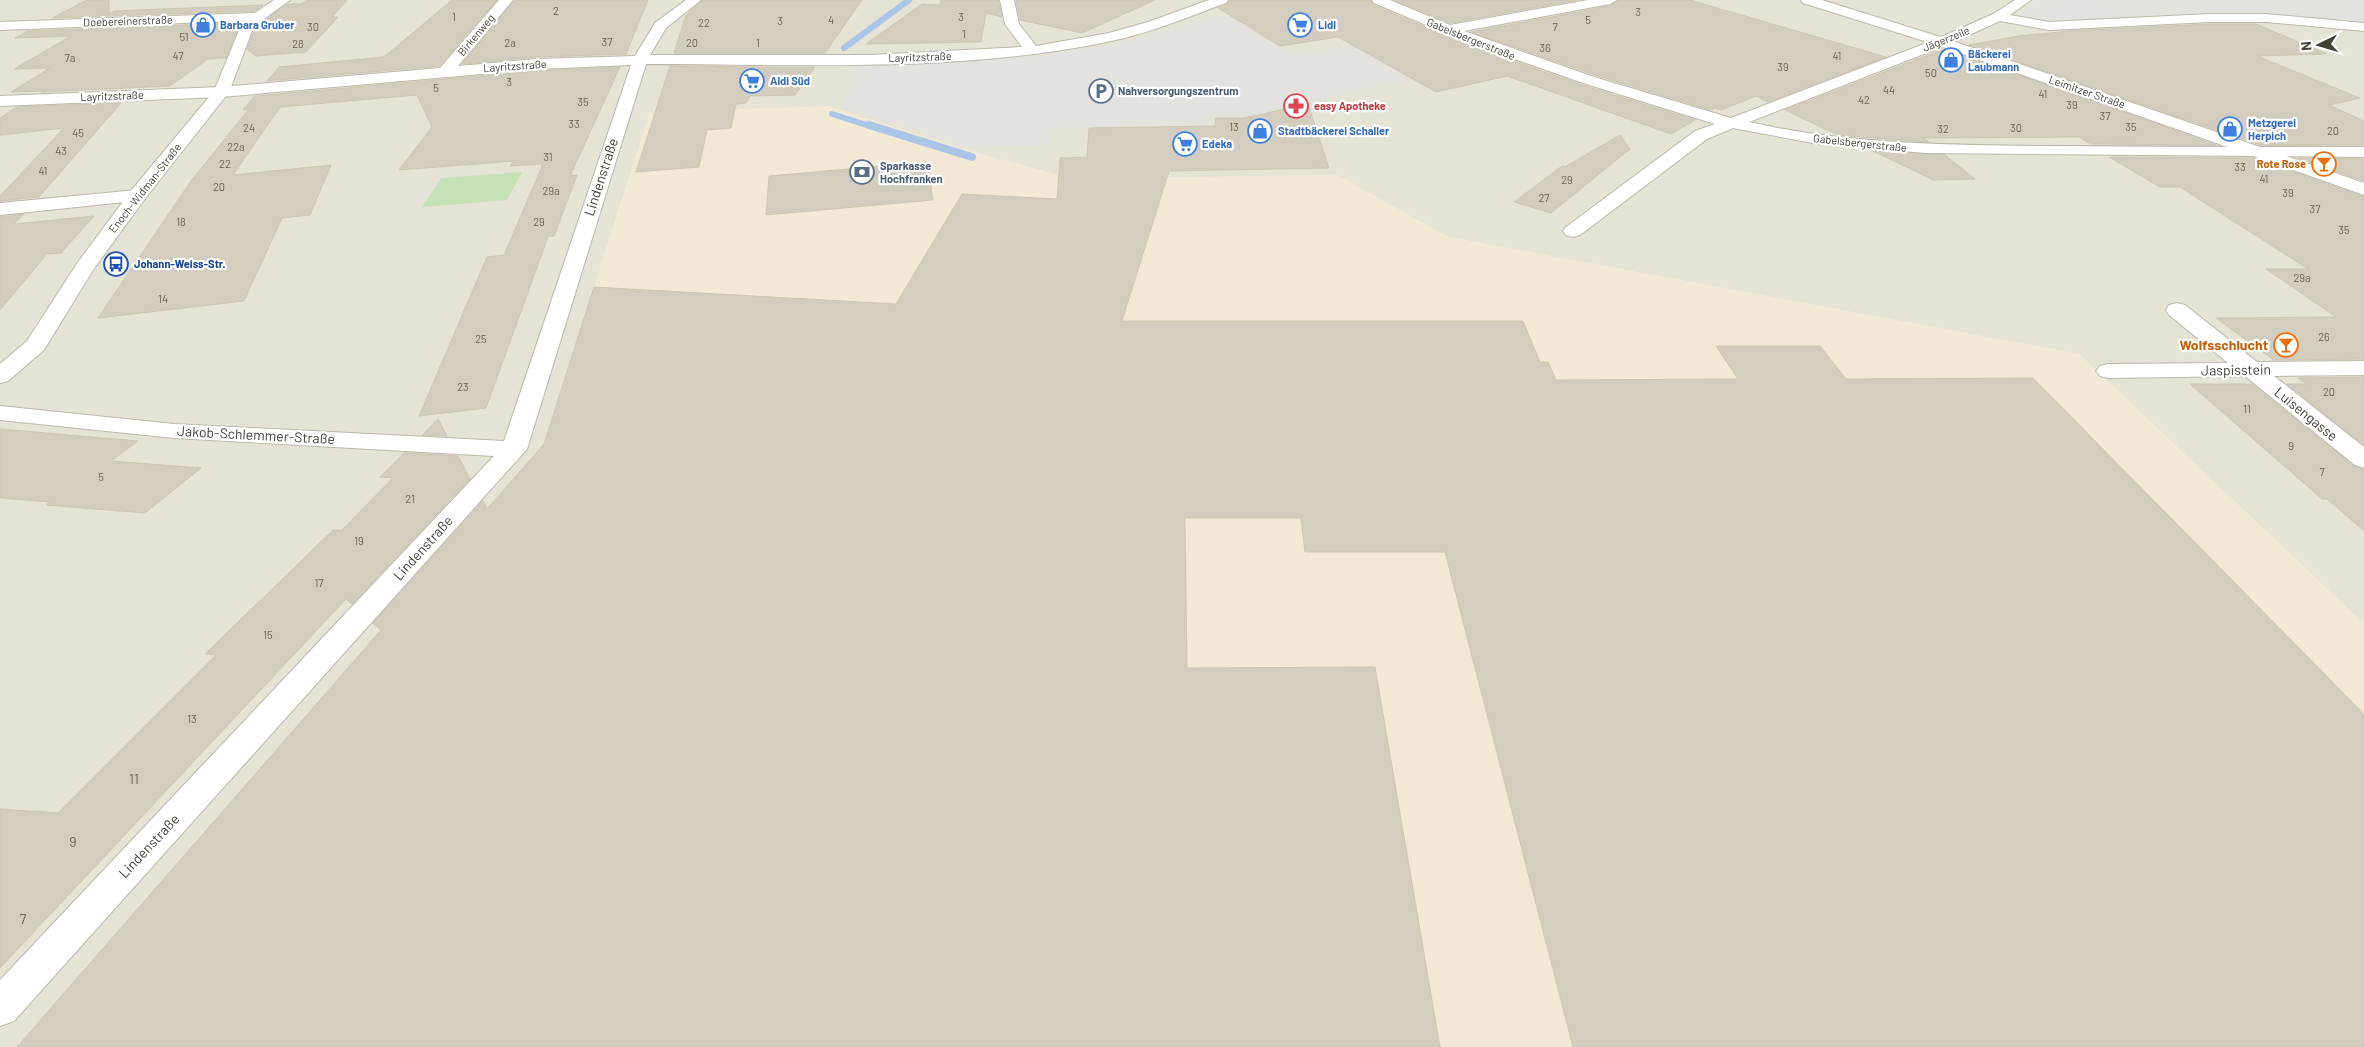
<svg xmlns="http://www.w3.org/2000/svg" width="2364" height="1047" viewBox="0 0 2364 1047" font-family="Barlow,sans-serif">
	<rect width="100%" height="100%" fill="#f1f0e7"/>
	<path fill="#e5e2d6" d="M0,0H2036L2017,18L2044,22L2211,13L2364,23V624L2079,354L1448,237L1337,175L1072,179L963,149L650,112L544,444L17,1047H0Z"/>
	<path fill="#f1e9d5" d="M830,106L963,149L1072,179L1337,175L1448,237L2079,354L2364,624V1047H17L544,444L650,112Z"/>
	<path fill="#e4e2dc" d="M2036,0H2364V23L2211,13L2044,22L2016,18Z"/>
	<path fill="#c6e1b5" d="M522,172L507,200L422,207L441,178Z"/>
	<path fill="#e3e2df" d="M2058,0H2098L2131,14L2056,20L2038,11Z
		M1226,15L1295,56L1360,44L1423,76L1250,115L1207,116L1209,124L1049,128L1047,145L968,147L841,107L857,65L1044,56L1120,43Z"/>
	<g fill="none" stroke-linecap="round" stroke-linejoin="round">
		<path stroke="#aac5e7" stroke-width="6" d="M844,48L909,0
			M832,114L873,127"/>
		<path stroke="#aac5e7" stroke-width="8" d="M869,125L972,157"/>
	</g>
	<path fill="#d2cdbe" stroke="#ccc6b2" d="M87,0H109V14L114,11L263,5L254,11L52,18Z
		M307,0H347L332,17H338L306,52L256,56L247,49L256,27L287,4H302Z
		M452,0H497L439,66L267,81L279,67L384,57Z
		M515,0H648L626,54L537,57L462,64Z
		M703,0H862L825,53H674L686,15Z
		M941,0H998L1002,17L986,13L981,42L866,44L922,4L940,5Z
		M1016,0H1155L1082,33L1020,20Z
		M1230,0H1370L1373,5L1437,32L1439,35L1582,85L1695,120L1671,134L1507,76L1436,92L1338,37L1280,46L1218,8L1227,5Z
		M1395,0H1577L1450,23Z
		M1619,0H1690L1886,57L1768,102L1756,96L1721,110L1715,108L1711,110L1595,75L1471,32L1610,6Z
		M240,23L226,58L208,59L170,86L41,92L44,91L11,92L50,68L14,69L71,36L15,38L28,31Z
		M2209,24H2256L2327,54L2257,56L2360,98L2329,105L2364,121V145H2260L1969,45L2019,36L2070,31Z
		M1944,49L2216,145L2091,144L2079,137L1923,138L1929,142L1859,137L1838,135L1785,110Z
		M670,66L762,67H815L795,95L750,96L746,103L736,104L731,128L707,130L699,167L636,172Z
		M620,67L570,176L577,175L554,236L548,237L486,408L419,416L487,257L504,255L543,164L510,166L514,161L399,170L432,127L417,95L280,107L233,175L331,165L310,215L282,218L244,301L98,318L191,181L249,109L243,110L255,96L537,71Z
		M121,103L39,197L0,201V196L64,128L0,135V118L17,107Z
		M1308,104L1329,168L1169,171L1122,321H1523L1540,362H1548L1556,380L1738,379L1716,346H1820L1846,379L2033,378L2364,714V1047H1573L1445,552H1305L1301,518H1185L1187,668L1375,667L1440,1047H17L381,630L373,623L483,501L487,509L544,444L594,287L896,304L962,194L1057,199L1060,158L1087,157L1089,128L1216,126L1215,118H1244Z
		M1620,135L1630,149L1551,213L1514,202L1562,166L1565,167Z
		M1871,150L1945,155L1975,179L1933,180Z
		M2109,157L2253,158L2364,197V359L2274,360L2216,318L2336,317L2266,269H2308L2180,187H2160Z
		M2298,158L2364,159V181Z
		M927,162L933,200L766,215L769,176Z
		M24,214L14,224L94,216L61,253L47,254L0,310V217Z
		M2364,377V445L2287,384H2307L2298,378Z
		M2190,384H2252L2354,466L2364,470V531L2327,499H2322Z
		M438,419L447,436L422,435Z
		M0,429L138,441L111,461L201,468L145,513L46,505L50,502L0,498Z
		M404,453L458,456L470,479L352,604L346,599L0,968V809L58,813L216,655L205,654L333,530H342L393,478L380,477Z"/>
	<g fill="none" stroke-linecap="round" stroke-linejoin="round">
		<g stroke="#bcb9ab" stroke-width="2">
			<path id="minor" d="M499,0H513L458,66L537,59L635,56L655,23L686,0H701L666,28L650,55H871L1022,47L1005,24L1000,0H1014L1019,24L1036,46L1109,33L1148,22L1209,0H1228L1226,3C1188,17 1150,33 1111,41C963,73 798,64 646,64L527,449L14,1021L0,1026V980L494,456L174,438L0,420V406L174,424L504,441L631,65L537,69L221,97L0,106V96L221,87L440,68Z
				M1372,0H1390L1450,25L1588,0H1617L1610,4L1464,31L1594,77L1731,118L1937,39L1993,14L2015,0H2031L2010,15L2049,22L2209,14H2266L2364,23V31L2266,22H2209L2049,30L2000,21L1947,45L1749,122C1845,144 1945,145 2043,146C2150,147 2257,147 2364,147V157L1926,153L1818,144L1733,128L1707,139L1580,235L1573,237L1566,235L1563,231L1566,227L1695,131L1715,124L1583,83L1440,33L1438,30L1374,3Z
				M256,13L263,17L261,20L0,30V22Z
				M137,190L144,192L146,196L144,200L0,215V203Z
				M2177,303L2185,305L2257,362L2364,361V375L2274,376L2364,447V468L2355,465L2245,376L2108,378L2100,376L2096,371L2100,366L2108,364L2228,363L2169,315L2166,310L2169,305Z"/>
		</g>
		<g stroke="#bcb9ab" stroke-width="2">
			<path id="tertiary" d="M274,0H290L254,26L229,92L144,200L93,270L44,350L8,381L0,383V364L27,341L76,265L130,192L214,91L243,21Z
				M1801,0H1822L1947,39L2364,183V195L1937,45L1803,3Z"/>
		</g>
		<use href="#minor" fill="#fff" fill-rule="evenodd"/>
		<use href="#tertiary" fill="#fff" fill-rule="evenodd"/>
	</g>
	<defs>
		<g id="shop-ring" transform="scale(1.25)"><circle r="9.5" fill="#fff" stroke="#3f7fe0" stroke-width="1.5"/><path d="M-5-2.5h2.3a2.7 3.5 0 0 1 5.4 0H5L5.5 6h-11ZM-1.5-2.5h3a1.5 2.3 0 0 0-3 0Z" fill="#3f7fe0"/></g>
		<g id="supermarket-ring" transform="scale(1.25)"><circle r="9.5" fill="#fff" stroke="#3f7fe0" stroke-width="1.5"/><path d="M-6-5.5h2.5l.6 2H6L4.5 2H-2.5L-4.4-4H-6ZM-1.5 3.2a1.3 1.3 0 1 0 .1 0ZM3 3.2a1.3 1.3 0 1 0 .1 0Z" fill="#3f7fe0"/></g>
		<g id="parking-ring" transform="scale(1.25)"><circle r="9.5" fill="#fff" stroke="#5c6f8a" stroke-width="1.5"/><path d="M-3.5-5.5H1a3.5 3.5 0 0 1 0 7H-1V5.5H-3.5ZM-1-3.4V-.6H.8a1.4 1.4 0 0 0 0-2.8Z" fill="#5c6f8a"/></g>
		<g id="pharmacy-ring" transform="scale(1.25)"><circle r="9.5" fill="#fff" stroke="#e0444e" stroke-width="1.5"/><path d="M-2-6h4v4h4v4h-4v4h-4v-4h-4v-4h4Z" fill="#e0444e"/></g>
		<g id="bar-ring" transform="scale(1.25)"><circle r="9.5" fill="#fff" stroke="#e8710a" stroke-width="1.5"/><path d="M-6-5H6L.8 .8V4.5H3.5V6h-7V4.5H-.8V.8Z" fill="#e8710a"/></g>
		<g id="bank-ring" transform="scale(1.25)"><circle r="9.5" fill="#fff" stroke="#5c6f8a" stroke-width="1.5"/><path d="M-6-4H6V4H-6ZM0-2.3a2.3 2.3 0 1 0 0 4.6a2.3 2.3 0 1 0 0-4.6Z" fill="#5c6f8a"/></g>
		<g id="bus-ring" transform="scale(1.25)"><circle r="9.5" fill="#fff" stroke="#1a4fb4" stroke-width="1.5"/><path d="M-5-6H5V4H4V6H2V4H-2V6H-4V4H-5ZM-3.5-4V0h7V-4ZM-3.5 1.2v1.5H-2V1.2ZM2 1.2v1.5H3.5V1.2Z" fill="#1a4fb4"/></g>
	</defs>
	<g fill-rule="evenodd">
		<use href="#shop-ring" x="203" y="25"/>
		<use href="#supermarket-ring" x="1300" y="25"/>
		<use href="#shop-ring" x="1951" y="60"/>
		<use href="#supermarket-ring" x="752" y="81"/>
		<use href="#parking-ring" x="1101" y="91"/>
		<use href="#pharmacy-ring" x="1296" y="106"/>
		<use href="#shop-ring" x="2230" y="129"/>
		<use href="#shop-ring" x="1260" y="131"/>
		<use href="#supermarket-ring" x="1185" y="144"/>
		<use href="#bar-ring" x="2324" y="164"/>
		<use href="#bank-ring" x="862" y="172"/>
		<use href="#bus-ring" x="116" y="264"/>
		<use href="#bar-ring" x="2286" y="345"/>
	</g>
	<g text-anchor="middle" stroke-width="4.5" stroke-linejoin="round" paint-order="stroke">
		<g font-size="11" fill="#686459">
			<text x="556" y="15">2</text>
			<text x="1638" y="16">3</text>
			<text x="454" y="21">1</text>
			<text x="961" y="21">3</text>
			<text x="831" y="24">4</text>
			<text x="1588" y="24">5</text>
			<text x="780" y="25">3</text>
			<text x="704" y="27">22</text>
			<text x="313" y="31">30</text>
			<text x="1555" y="31">7</text>
			<text x="964" y="38">1</text>
			<text x="184" y="41">51</text>
			<text x="607" y="46">37</text>
			<text x="510" y="47">2a</text>
			<text x="692" y="47">20</text>
			<text x="758" y="47">1</text>
			<text x="298" y="48">28</text>
			<text x="1545" y="52">36</text>
			<text x="178" y="60">47</text>
			<text x="1837" y="60">41</text>
			<text x="70" y="62">7a</text>
			<text x="1783" y="71">39</text>
			<text x="1931" y="77">50</text>
			<text x="509" y="86">3</text>
			<text x="436" y="92">5</text>
			<text x="1889" y="94">44</text>
			<text x="2043" y="98">41</text>
			<text x="1864" y="104">42</text>
			<text x="583" y="106">35</text>
			<text x="2072" y="109">39</text>
			<text x="2105" y="120">37</text>
			<text x="574" y="128">33</text>
			<text x="1234" y="131">13</text>
			<text x="2131" y="131">35</text>
			<text x="249" y="132">24</text>
			<text x="2016" y="132">30</text>
			<text x="1943" y="133">32</text>
			<text x="2333" y="135">20</text>
			<text x="78" y="137">45</text>
			<text x="236" y="151">22a</text>
			<text x="61" y="155">43</text>
			<text x="548" y="161">31</text>
			<text x="225" y="168">22</text>
			<text x="2240" y="171">33</text>
			<text x="43" y="175">41</text>
			<text x="2264" y="183">41</text>
			<text x="1567" y="184">29</text>
			<text x="219" y="191">20</text>
			<text x="551" y="195">29a</text>
			<text x="2288" y="197">39</text>
			<text x="1544" y="202">27</text>
			<text x="2315" y="213">37</text>
			<text x="181" y="226">18</text>
			<text x="539" y="226">29</text>
			<text x="2344" y="234">35</text>
			<text x="2302" y="282">29a</text>
			<text x="163" y="303">14</text>
			<text x="2324" y="341">26</text>
			<text x="481" y="343">25</text>
			<text x="463" y="391">23</text>
			<text x="2329" y="396">20</text>
			<text x="2247" y="413">11</text>
			<text x="2291" y="450">9</text>
			<text x="2322" y="476">7</text>
			<text x="101" y="481">5</text>
			<text x="410" y="503">21</text>
			<text x="359" y="545">19</text>
			<text x="319" y="587">17</text>
			<text x="268" y="639">15</text>
			<text x="192" y="723">13</text>
		</g>
		<g font-size="11" fill="#444137" stroke="#fff">
			<text transform="translate(128 21) rotate(-2)" y="4">Doebereinerstraße</text>
			<text transform="translate(476 35) rotate(-50)" y="4">Birkenweg</text>
			<text transform="translate(1471 39) rotate(22)" y="4">Gabelsbergerstraße</text>
			<text transform="translate(1946 39) rotate(-22)" y="4">Jägerzeile</text>
			<text transform="translate(920 57) rotate(-2)" y="4">Layritzstraße</text>
			<text transform="translate(515 66) rotate(-4)" y="4">Layritzstraße</text>
			<text transform="translate(2087 92) rotate(19)" y="4">Leimitzer Straße</text>
			<text transform="translate(112 96) rotate(-2)" y="4">Layritzstraße</text>
			<text transform="translate(1860 143) rotate(6)" y="4">Gabelsbergerstraße</text>
			<text transform="translate(145 188) rotate(-52)" y="4">Enoch-Widman-Straße</text>
		</g>
		<g font-size="11" font-weight="bold" fill="#366cbe" stroke="#fff" text-anchor="start">
			<text x="220" y="29">Barbara Gruber</text>
			<text x="1318" y="29">Lidl</text>
			<text x="1968" y="58">Bäckerei<tspan x="1968" dy="13">Laubmann</tspan></text>
			<text x="770" y="85">Aldi Süd</text>
			<text x="2248" y="127">Metzgerei<tspan x="2248" dy="13">Herpich</tspan></text>
			<text x="1278" y="135">Stadtbäckerei Schaller</text>
			<text x="1202" y="148">Edeka</text>
		</g>
		<g font-size="11" font-weight="bold" fill="#4e5e75" stroke="#fff" text-anchor="start">
			<text x="1118" y="95">Nahversorgungszentrum</text>
			<text x="880" y="170">Sparkasse<tspan x="880" dy="13">Hochfranken</tspan></text>
		</g>
		<g font-size="11" font-weight="bold" fill="#be3a42" stroke="#fff" text-anchor="start">
			<text x="1314" y="110">easy Apotheke</text>
		</g>
		<g font-size="11" font-weight="bold" fill="#c56008" stroke="#fff" text-anchor="end">
			<text x="2306" y="168">Rote Rose</text>
		</g>
		<g font-size="11" font-weight="bold" fill="#164399" stroke="#fff" text-anchor="start">
			<text x="134" y="268">Johann-Weiss-Str.</text>
		</g>
		<g font-size="14" fill="#444137" stroke="#fff">
			<text transform="translate(601 177) rotate(-72)" y="5">Lindenstraße</text>
			<text transform="translate(2236 370) rotate(-1)" y="5">Jaspisstein</text>
			<text transform="translate(2306 414) rotate(39)" y="5">Luisengasse</text>
			<text transform="translate(256 435) rotate(3)" y="5">Jakob-Schlemmer-Straße</text>
			<text transform="translate(423 548) rotate(-48)" y="5">Lindenstraße</text>
			<text transform="translate(149 846) rotate(-47)" y="5">Lindenstraße</text>
		</g>
		<g font-size="14" font-weight="bold" fill="#c56008" stroke="#fff" text-anchor="end">
			<text x="2268" y="350">Wolfsschlucht</text>
		</g>
		<g font-size="14" fill="#686459">
			<text x="134" y="784">11</text>
			<text x="73" y="847">9</text>
			<text x="23" y="924">7</text>
		</g>
	</g>
	<g transform="translate(2319 45) rotate(265)" stroke="#ffffff" stroke-width="4" paint-order="stroke">
	<path d="M0-4L9 19L0 12L-9 19Z" fill="#444137"/>
	<text y="-8" font-size="14" font-weight="bold" text-anchor="middle" fill="#444137">N</text>
	</g>
</svg>
